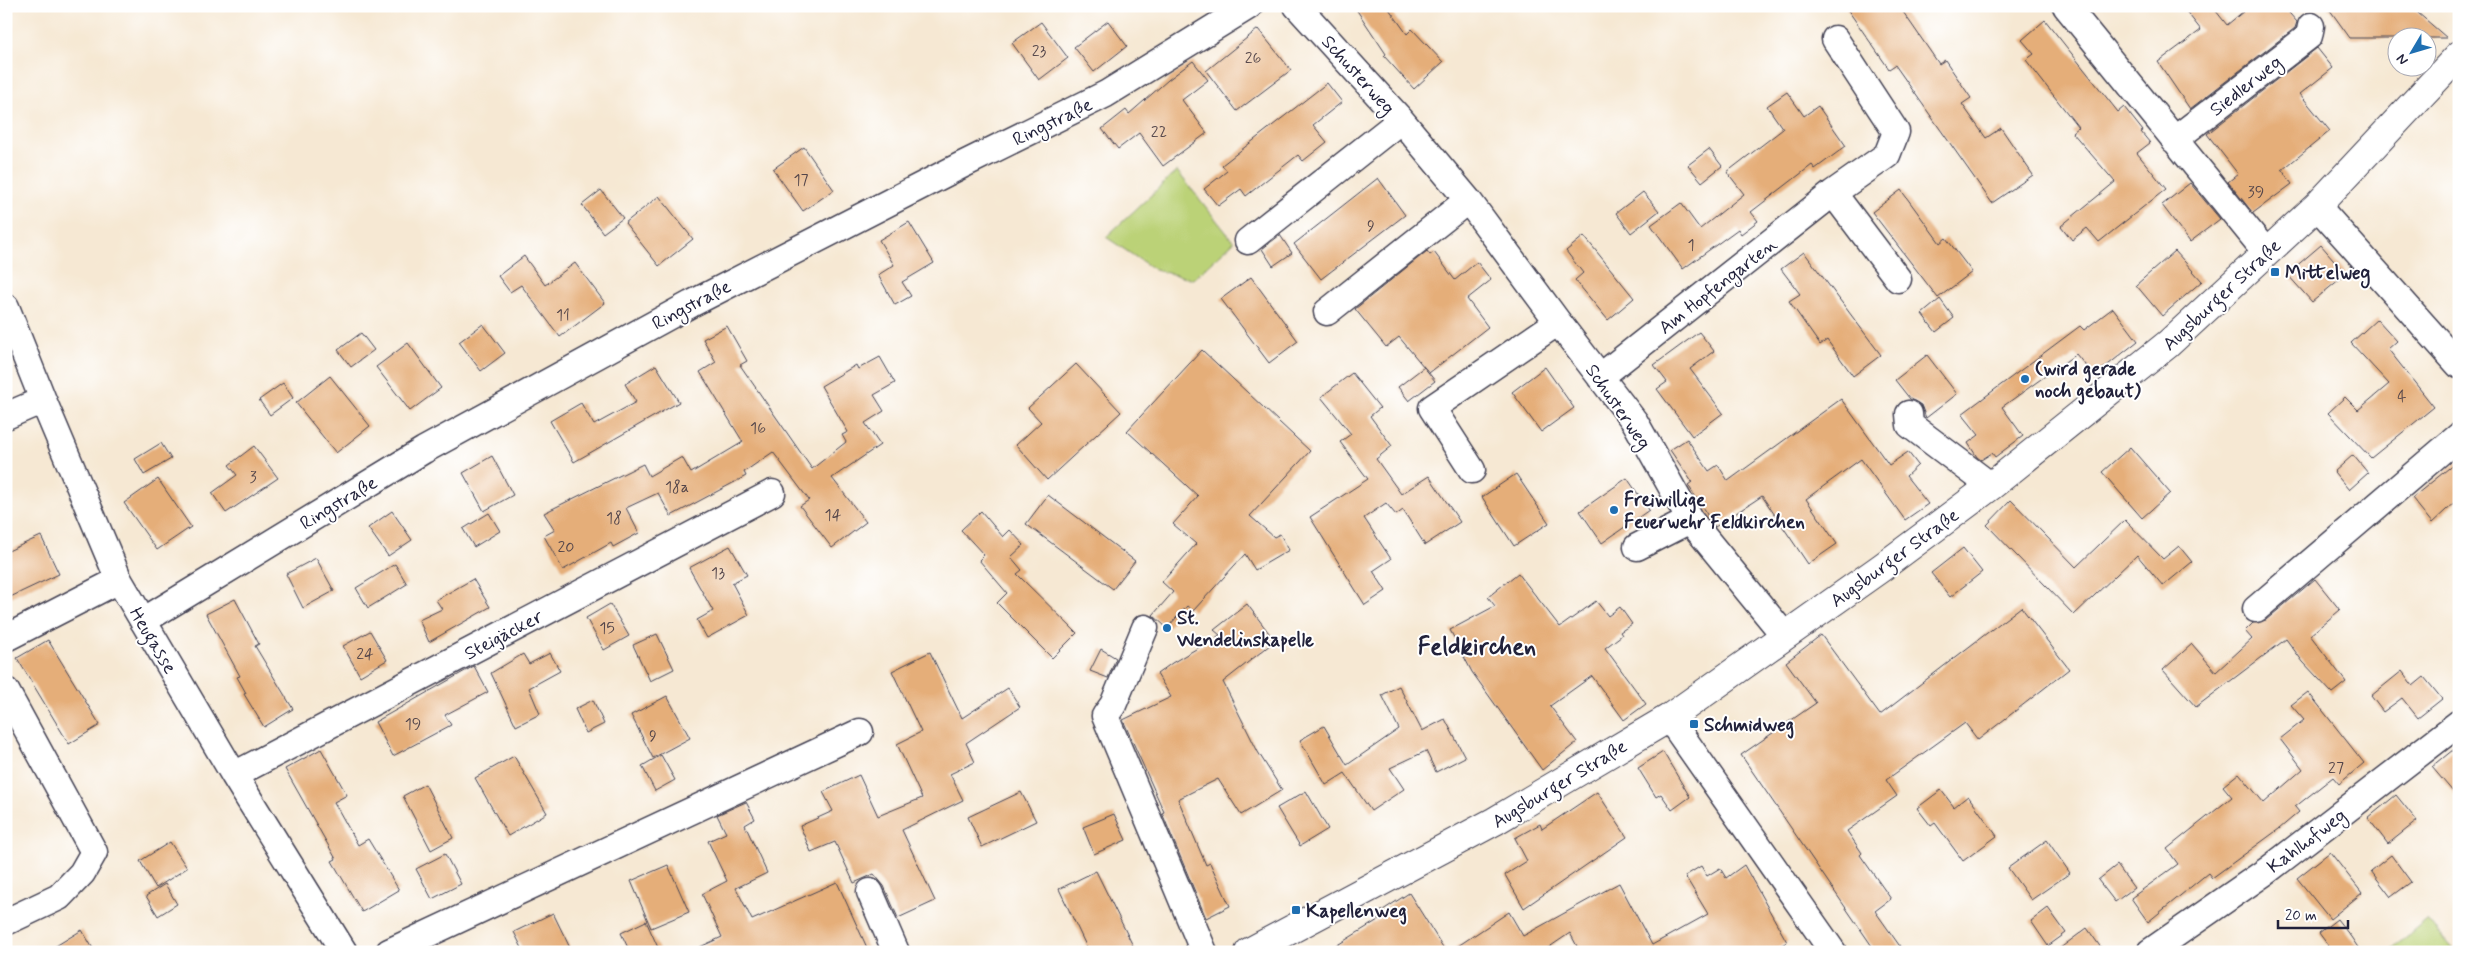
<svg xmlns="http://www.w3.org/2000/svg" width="2465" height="958" viewBox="0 0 2465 958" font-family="Mynerve,sans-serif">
	<rect width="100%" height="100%" fill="#fff"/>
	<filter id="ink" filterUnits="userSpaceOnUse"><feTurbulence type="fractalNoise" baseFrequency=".02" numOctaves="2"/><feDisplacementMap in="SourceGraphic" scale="10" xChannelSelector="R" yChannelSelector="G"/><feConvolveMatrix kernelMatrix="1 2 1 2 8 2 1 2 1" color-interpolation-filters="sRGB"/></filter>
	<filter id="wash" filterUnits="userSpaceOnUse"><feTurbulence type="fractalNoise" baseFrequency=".0096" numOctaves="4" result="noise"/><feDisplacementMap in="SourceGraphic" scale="20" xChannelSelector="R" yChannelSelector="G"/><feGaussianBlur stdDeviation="1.12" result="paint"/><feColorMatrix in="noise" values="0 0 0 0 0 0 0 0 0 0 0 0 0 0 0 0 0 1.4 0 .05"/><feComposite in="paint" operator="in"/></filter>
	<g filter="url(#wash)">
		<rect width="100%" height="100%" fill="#f6e8d3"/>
		<path fill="#bbd277" stroke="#6e7a59" d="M1177,171L1234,242L1193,279L1155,270L1106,237Z
			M2427,920L2455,952H2388Z"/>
		<g id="blocks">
			<path fill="#e5ae79" d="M1354,6H1387L1407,34L1412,29L1443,62L1414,89L1384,56L1386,54Z
				M1845,6H1899L1939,64L1945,60L1971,98L1962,104L1986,138L2001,128L2033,175L1992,203L1895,65L1889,69Z
				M2182,6H2212L2227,25L2250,6H2283L2297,22L2295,28L2190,109L2158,62L2201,30Z
				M2327,6H2410L2447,38H2350Z
				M2045,20L2118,112L2124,107L2143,131L2141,132L2150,143L2137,153L2166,189L2099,242L2087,228L2072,240L2061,226L2115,182L2072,132L2078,127L2026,60L2034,54L2022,40Z
				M1108,21L1127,46L1094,72L1074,47Z
				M1041,22L1068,58L1039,80L1012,43Z
				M1258,29L1291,70L1237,111L1206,71Z
				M2317,48L2333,68L2300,94L2330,131L2282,170L2292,184L2253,213L2228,182L2238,174L2207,134Z
				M1193,61L1208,80L1182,100L1207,133L1163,166L1139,133L1118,149L1102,129L1126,110L1129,114L1168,80Z
				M1327,83L1342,102L1313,125L1327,142L1303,161L1298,155L1246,196L1241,189L1218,206L1204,189L1227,171L1222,165Z
				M1787,92L1804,116L1818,106L1846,146L1815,169L1812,165L1751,212L1758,221L1741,234L1738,229L1683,269L1651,225L1681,203L1700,229L1744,194L1727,172L1783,129L1767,106Z
				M804,147L834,190L803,211L773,169Z
				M1709,149L1722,166L1702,182L1688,165Z
				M1378,178L1405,215L1321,279L1294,244Z
				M2190,183L2220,219L2190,242L2162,205Z
				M601,190L623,218L603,233L582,205Z
				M1901,190L1940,243L1946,238L1972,272L1938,298L1872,212Z
				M1643,192L1659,211L1631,233L1616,213Z
				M659,196L693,239L659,266L625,223Z
				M909,222L934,263L902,282L911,296L895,305L878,275L894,265L879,240Z
				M1280,235L1292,253L1273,266L1262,249Z
				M1584,236L1634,298L1608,320L1575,280L1583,273L1566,251Z
				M2321,245L2346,274L2312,302L2287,274Z
				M1427,251L1430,255L1434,252L1455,280L1477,262L1491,280L1467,299L1488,327L1429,373L1399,337L1386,347L1355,309Z
				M2175,251L2202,281L2162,316L2136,285Z
				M1804,252L1881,355L1853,376L1827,340L1820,345L1789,301L1800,294L1781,269Z
				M524,256L545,285L575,263L605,303L560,337L521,285L510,292L498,276Z
				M1251,277L1298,341L1269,363L1221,299Z
				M1940,299L1954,318L1936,332L1922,314Z
				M2113,308L2138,341L2094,376L2076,354L2002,407L2023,436L1995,457L1992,453L1981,460L1977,457L1968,443L1979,435L1962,414L2080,326L2084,330Z
				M2377,319L2397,341L2388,349L2434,407L2371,458L2328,413L2345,397L2358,410L2389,384L2351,343Z
				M483,324L505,353L481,371L459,342Z
				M727,326L747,361L740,365L812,469L846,442L842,435L848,432L821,386L856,365L858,369L880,357L895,383L874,395L884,411L865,423L880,445L832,478L866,522L832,548L800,506L809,500L773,452L744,472L746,476L671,516L658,493L626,508L639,533L613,547L611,543L563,570L544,536L555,530L544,513L643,464L649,476L682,457L691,473L743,442L700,372L716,362L703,339Z
				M1699,332L1714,351L1690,369L1723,413L1692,436L1657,389L1667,382L1654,365Z
				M361,333L374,350L351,367L338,350Z
				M408,343L441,388L410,411L376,367Z
				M1202,350L1310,451L1250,516L1274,537L1280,534L1289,550L1255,570L1245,554L1193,611L1187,606L1167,628L1153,615L1173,592L1162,582L1196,544L1173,524L1198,496L1127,431Z
				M1927,355L1957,394L1926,418L1921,405L1910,399L1895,380Z
				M1076,364L1121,412L1047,480L1016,445L1041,422L1028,408Z
				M656,365L679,402L574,462L550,421L581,403L594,425L636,402L625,384Z
				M1424,367L1435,381L1409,401L1398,387Z
				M1545,367L1574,408L1541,432L1512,392Z
				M1352,373L1380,408L1370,416L1392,446L1376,459L1401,494L1429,476L1460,522L1425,545L1403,510L1396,515L1386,503L1364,518L1391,559L1373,571L1386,591L1365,605L1310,517L1368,479L1340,442L1351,434L1321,397Z
				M330,376L370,426L336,453L296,403Z
				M283,383L293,398L270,415L259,400Z
				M1841,399L1889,465L1908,452L1918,465L1906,476L1928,504L1905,520L1861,459L1806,499L1837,544L1808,564L1762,496L1715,527L1688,485L1692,482L1670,450L1687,439L1709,471L1718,465L1728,481Z
				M161,443L171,459L144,475L135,459Z
				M254,446L278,478L226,513L212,493L237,475L229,465Z
				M2130,447L2170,493L2142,518L2102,472Z
				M2353,455L2368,473L2349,490L2334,472Z
				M492,456L513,495L484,511L463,473Z
				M2459,460V498L2432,523L2412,498Z
				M1516,474L1549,523L1514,546L1482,497Z
				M1627,478L1649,510L1602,543L1580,511Z
				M158,479L191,527L157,550L124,503Z
				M1048,495L1135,561L1113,589L1026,524Z
				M2011,500L2076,567L2125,520L2163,559L2179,546L2192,562L2163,586L2137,555L2074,615L1987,525Z
				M392,511L412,540L388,556L368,528Z
				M981,511L1003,537L1010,530L1024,545L1011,557L1022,570L1017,574L1077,633L1052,658L997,603L1007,593L979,560L984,555L961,530Z
				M489,513L500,531L474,547L463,529Z
				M41,536L59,574L6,599V552Z
				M730,546L747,575L732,583L749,615L707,638L697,620L713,611L689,568Z
				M1963,548L1982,572L1950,597L1931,573Z
				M316,558L334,591L303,608L286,574Z
				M395,564L407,584L368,608L356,588Z
				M1518,573L1560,627L1596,601L1608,616L1620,607L1632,624L1620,632L1622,635L1605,648L1646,704L1624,720L1592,676L1550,706L1577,742L1542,770L1472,672L1450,630L1495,606L1488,597Z
				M473,579L490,607L429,642L419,620L442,609L436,600Z
				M2315,579L2340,610L2310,635L2346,682L2332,693L2303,662L2286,639L2196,707L2163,670L2192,644L2216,672L2252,639L2245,631L2253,623L2266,620Z
				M235,599L259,644L255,646L293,709L264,727L244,694L246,693L237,677L240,676L206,614Z
				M610,604L629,636L604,650L586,618Z
				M1247,604L1275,641L1223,682L1258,752L1282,790L1241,815L1218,779L1178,799L1206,865L1210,863L1230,906L1206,918L1162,813L1164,812L1123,720L1171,697L1157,674L1172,663L1220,635L1214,630Z
				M2021,607L2069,669L1978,740L1965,723L1886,780L1897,796L1847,831L1862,853L1860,855L1891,899L1875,911L1904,952H1876L1741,755L1816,703L1786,662L1821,635L1880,715Z
				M370,631L387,660L360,676L343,646Z
				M657,634L674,669L650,681L633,645Z
				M48,640L100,725L69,744L17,658Z
				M1101,649L1116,658L1108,678L1090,671Z
				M930,652L962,718L1008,688L1020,707L966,743L975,762L950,774L963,800L902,830L935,901L898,918L884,886L874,874L854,883L835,842L811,852L800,826L833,811L823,792L859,775L878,816L922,798L897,744L921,732L892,671Z
				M550,653L560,671L529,688L540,714L516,726L491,673L523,654L529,664Z
				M474,666L488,692L445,715L451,725L393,756L375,722Z
				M2402,671L2413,686L2424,677L2442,699L2418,718L2402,698L2383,712L2371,696Z
				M1399,686L1422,731L1445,719L1465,757L1436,772L1426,751L1390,768L1404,789L1371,811L1345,773L1326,785L1300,740L1324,726L1347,765L1399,729L1382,695Z
				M2308,692L2364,763L2339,784L2333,777L2295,807L2299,812L2279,829L2212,878L2208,873L2148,922L2131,898L2178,864L2167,849L2232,797L2223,786L2239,773L2264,803L2303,769L2280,739L2304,720L2291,705Z
				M667,696L690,738L653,758L631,715Z
				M593,700L604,724L586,733L575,709Z
				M2459,745V799L2432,767Z
				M321,749L347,795L334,802L358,845L368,839L399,890L362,912L332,861L336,859L285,769Z
				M1663,752L1690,797L1672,810L1661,794L1656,797L1638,768Z
				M661,755L675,780L655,791L642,766Z
				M514,756L547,813L508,836L475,778Z
				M425,784L453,838L431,850L403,796Z
				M1941,790L1954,807L1968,796L1997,836L1963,861L1935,823L1931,826L1917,808Z
				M1306,791L1328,829L1300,846L1277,808Z
				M1021,792L1036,821L982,847L968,817Z
				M1597,792L1627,837L1524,908L1505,875L1527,861L1515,838L1540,824L1542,829Z
				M2396,795L2417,821L2388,844L2368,818Z
				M746,802L755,819L745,825L767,873L736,888L752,920L837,882L869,952H689L722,937L702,894L727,881L708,841L726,833L717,815Z
				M1114,814L1126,840L1094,854L1083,827Z
				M2047,840L2070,873L2031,900L2008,868Z
				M170,842L187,868L156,888L140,861Z
				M2330,852L2362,893L2330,919L2297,878Z
				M445,854L461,884L432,899L416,869Z
				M2391,855L2411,882L2391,897L2371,871Z
				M668,865L689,912L651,928L631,881Z
				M1744,865L1787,942L1770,952H1580L1570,933L1542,952H1449L1509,912L1523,936L1619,883L1652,945L1708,914L1685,876L1701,866L1707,876L1720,868L1726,878Z
				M2117,865L2134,888L2115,902L2098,880Z
				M1096,871L1136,952H1089L1059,889Z
				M165,884L177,904L158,916L146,896Z
				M1409,893L1446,952H1326L1383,917L1380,912Z
				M2048,908L2066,933L2048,946L2031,921Z
				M553,913L572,952H524L514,932Z
				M2337,919L2351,937L2361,952H2333L2319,933Z
				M646,921L660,952H630L621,933Z
				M2087,928L2104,952H2055Z
				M82,930L95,952H46Z"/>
		</g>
	</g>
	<g filter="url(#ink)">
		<use href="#blocks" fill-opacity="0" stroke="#424052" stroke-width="1"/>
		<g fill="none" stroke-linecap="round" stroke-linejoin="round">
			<g stroke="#424052" stroke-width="29">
				<path id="minor" d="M1297,6L1401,120L1468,200L1558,322L1635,422L1690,520L1785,636
					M2066,6L2266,252
					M2174,140L2309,36L2311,26
					M1833,193L1898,279
					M2317,206L2459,365
					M1248,241L1401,120
					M6,307L43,400L119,580L234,775L344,952
					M1327,312L1468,200
					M1600,377L1833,193L1887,155L1896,132L1835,39
					M1909,414L1910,425L1991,486
					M6,416L43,400
					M1472,470L1432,408L1558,322
					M1637,547L1690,520
					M2256,609L2459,436
					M143,621L424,450L691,304L960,166L1106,94L1249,6
					M1145,628L1113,705L1105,716L1204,952
					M6,638L119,580
					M6,691L94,852L82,873L59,897L6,922
					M1669,718L1833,952
					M234,775L772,493
					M870,892L896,952
					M389,952L860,732
					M2150,952L2268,870L2459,723"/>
			</g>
			<g stroke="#424052" stroke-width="30">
				<path id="major" d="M1249,952L1495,821L1669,718L1881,568L1991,486L2168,344L2317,206L2459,55"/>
			</g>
			<use href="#minor" stroke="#fff" stroke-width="26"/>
			<use href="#major" stroke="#fff" stroke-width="28"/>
		</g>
	</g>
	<g fill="#1f6fb2" stroke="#fff" stroke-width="2">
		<rect x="2270" y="267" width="10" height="10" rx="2.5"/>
		<circle cx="2025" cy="379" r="5"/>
		<circle cx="1614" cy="510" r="5"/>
		<circle cx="1167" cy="628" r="5"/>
		<rect x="1689" y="719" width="10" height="10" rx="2.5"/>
		<rect x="1291" y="905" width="10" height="10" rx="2.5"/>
	</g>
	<g text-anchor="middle" stroke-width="4" stroke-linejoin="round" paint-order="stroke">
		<g font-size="16" fill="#53454a">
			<text x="1039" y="56">23</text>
			<text x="1253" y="63">26</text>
			<text x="1159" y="137">22</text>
			<text x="801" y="185">17</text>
			<text x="2256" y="197">39</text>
			<text x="1371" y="231">9</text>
			<text x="1691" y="250">1</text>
			<text x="563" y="320">11</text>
			<text x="2402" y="401">4</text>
			<text x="758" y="433">16</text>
			<text x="253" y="482">3</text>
			<text x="677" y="492">18a</text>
			<text x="833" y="520">14</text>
			<text x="614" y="523">18</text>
			<text x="566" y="552">20</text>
			<text x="718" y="578">13</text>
			<text x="607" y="633">15</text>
			<text x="365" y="659">24</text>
			<text x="413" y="729">19</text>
			<text x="653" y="741">9</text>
			<text x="2336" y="773">27</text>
		</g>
		<g font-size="19" fill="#22223b" stroke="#fff">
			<text transform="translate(1359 74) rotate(48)" y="7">Schusterweg</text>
			<text transform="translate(2245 85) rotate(-38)" y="7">Siedlerweg</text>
			<text transform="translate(1052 121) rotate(-26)" y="7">Ringstraße</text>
			<text transform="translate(1717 285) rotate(-38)" y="7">Am Hopfengarten</text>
			<text transform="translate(2221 294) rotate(-43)" y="7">Augsburger Straße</text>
			<text transform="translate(691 304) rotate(-28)" y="7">Ringstraße</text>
			<text transform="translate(1619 406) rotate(55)" y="7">Schusterweg</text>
			<text transform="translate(338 502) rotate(-31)" y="7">Ringstraße</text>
			<text transform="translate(1894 557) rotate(-36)" y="7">Augsburger Straße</text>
			<text transform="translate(503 634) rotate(-28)" y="7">Steigäcker</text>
			<text transform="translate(154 640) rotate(59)" y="7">Heugasse</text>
			<text transform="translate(1559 783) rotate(-31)" y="7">Augsburger Straße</text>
			<text transform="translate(2306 840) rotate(-37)" y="7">Kahlhofweg</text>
		</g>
		<g font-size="19" font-weight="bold" fill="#22223b" stroke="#fff" text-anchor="start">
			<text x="2285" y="279">Mittelweg</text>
			<text x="2035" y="375">(wird gerade<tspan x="2035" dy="22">noch gebaut)</tspan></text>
			<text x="1624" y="506">Freiwillige<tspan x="1624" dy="22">Feuerwehr Feldkirchen</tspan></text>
			<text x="1177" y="624">St.<tspan x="1177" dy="22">Wendelinskapelle</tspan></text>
			<text x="1704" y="731">Schmidweg</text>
			<text x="1306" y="917">Kapellenweg</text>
		</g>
		<g font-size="24" font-weight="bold" fill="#22223b" stroke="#fff">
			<text x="1477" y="654">Feldkirchen</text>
		</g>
	</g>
	<rect width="2465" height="958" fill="none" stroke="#fff" stroke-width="25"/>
	<g transform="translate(2412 52) rotate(232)"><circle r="24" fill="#ffffff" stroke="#a7a7b1"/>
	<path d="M0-4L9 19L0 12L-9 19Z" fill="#1f6fb2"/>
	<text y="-8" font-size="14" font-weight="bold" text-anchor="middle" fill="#22223b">N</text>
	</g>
	<path d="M2278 920v8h70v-8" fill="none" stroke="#22223b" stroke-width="2.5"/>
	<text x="2285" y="920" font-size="15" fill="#22223b" stroke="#ffffff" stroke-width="4" paint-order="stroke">20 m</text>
</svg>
